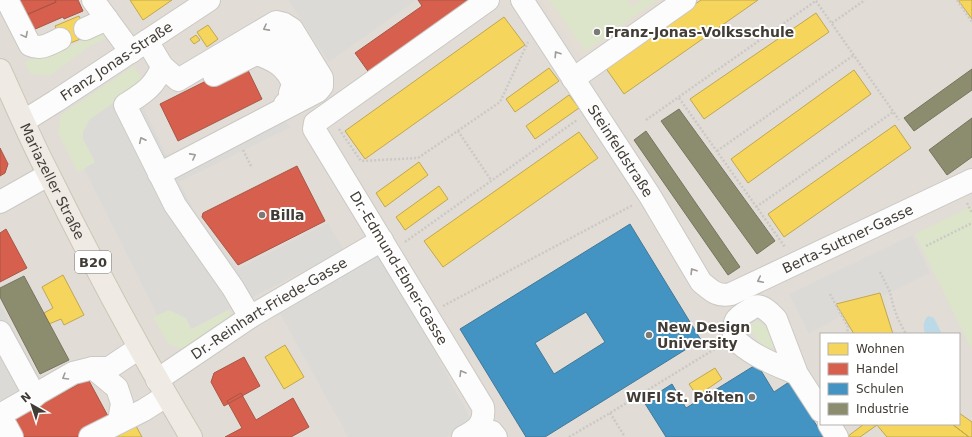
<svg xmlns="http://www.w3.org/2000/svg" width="972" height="437" viewBox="0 0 972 437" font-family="'DejaVu Sans',sans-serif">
	<rect width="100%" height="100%" fill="#edebe8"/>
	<path fill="#e1dcd5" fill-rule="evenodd" d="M0,0H972V437H0ZM821,334H959V424H821Z"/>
	<path fill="#e3ddd4" d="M540,0H675L586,64Z"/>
	<path fill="#dce5ca" d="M549,0H627L632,6L641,0H657L586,51Z
		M101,28L110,36L90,46L49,76L31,74L24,62L50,52L52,55L88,38Z
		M134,66L142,79L140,84L83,139L96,162L78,172L58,132L61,115Z
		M972,206V350L915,234Z
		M229,309L230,314L229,317L183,349L168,344L153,317L169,310L186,318L192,329Z
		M756,321C766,323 772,336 775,345L771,349C761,347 756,338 751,330L752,325Z"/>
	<path fill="#dcdad7" d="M288,0H415V1L329,62Z
		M134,88L169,160L281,117L291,127L179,182L198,217L238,269L328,223L344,250L191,329L186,318L169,310L157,315L84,169L95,162L83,139V132L89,120Z
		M912,235L930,273L883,296L881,292L834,303L841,316L809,334L789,294Z
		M381,254L470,417L462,429L446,437H348L278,310Z
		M0,304L50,396L0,423Z"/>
	<path fill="#bcd9e7" d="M928,316L934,318L942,334H925C923,327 923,321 928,316Z"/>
	<path fill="#f6d55c" stroke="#c0a750" d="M130,0H172L143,20Z
		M701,0H758L624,94L605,67Z
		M958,0H972V19Z
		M816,13L829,32L704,119L690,99Z
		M79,16L88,36L63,46L55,26Z
		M504,17L525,45L365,159L345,131Z
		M208,25L218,39L207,47L197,32Z
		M196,35L200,40L194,44L190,39Z
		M549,68L559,81L515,112L506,99Z
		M854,70L871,94L748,183L731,159Z
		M569,95L579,108L535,139L526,126Z
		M895,125L911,148L784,237L768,214Z
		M579,132L598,158L443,267L424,241Z
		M419,162L428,175L385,207L376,193Z
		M439,186L448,199L405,230L396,217Z
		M63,275L84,315L64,325L61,319L49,324L44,313L53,308L42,287Z
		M880,293L893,334H854L836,304Z
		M285,345L304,377L284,389L265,357Z
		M715,368L722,379L697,396L689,384Z
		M959,413L972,422V437H969L952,424H959Z
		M864,424L877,425L860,437H847Z
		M876,424H952L969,437H887Z
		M136,426L142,437H115Z"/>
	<path fill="#d6604d" stroke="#a95546" d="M19,0H55L56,2L26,15Z
		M55,0H78L83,11L64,19L63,17L33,30L26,15L56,2Z
		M418,0H474L370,74L355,53L422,6Z
		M244,62L262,99L178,141L160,104Z
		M0,148L8,164L5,173L0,176Z
		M297,166L325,221L238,265L202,217L203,213Z
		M6,229L27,268L0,282V233Z
		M244,357L260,386L224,406L211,382L214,373Z
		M88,379L109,418L87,437H24L14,419Z
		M241,393L256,420L293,398L309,427L291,437H225L242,428L227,401Z"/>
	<path fill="#4393c3" stroke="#427998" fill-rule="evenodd" d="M630,224L701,340L545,437H526L460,329ZM586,312L605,342L554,374L535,343Z
		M757,364L774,392L789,382L824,437H666L644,402L672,384L686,408Z"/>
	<path fill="#8c8c6e" stroke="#76745d" d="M972,69V90L914,131L904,118Z
		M679,109L775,241L757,254L661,121Z
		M972,118V157L947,175L929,150Z
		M646,131L740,267L728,275L634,140Z
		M24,276L69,360L40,374L0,297V288Z"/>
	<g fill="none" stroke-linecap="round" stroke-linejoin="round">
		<g stroke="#cbc9c5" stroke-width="24">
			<g id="minor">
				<path d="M7,0L30,45C41,50 50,44 60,39"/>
				<path d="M93,0L131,52"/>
				<path id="s1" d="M522,0L650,196L701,282C712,291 717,297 731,294L972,180"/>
				<path d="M85,29L107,19"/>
				<path d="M147,41L162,66C156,86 142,94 125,105L175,205L233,288L250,317"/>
				<path d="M257,54C274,60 286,66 293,84L290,93"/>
				<path d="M214,75L276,44H286C296,56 311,77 299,92C296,96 289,100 285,104"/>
				<path d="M573,79L685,0"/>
				<path id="s2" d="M24,121L56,101L209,0"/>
				<path d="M159,174L318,91L322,86V78L292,29L284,24L276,22L178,80L162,66"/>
				<path d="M0,202L48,175"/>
				<path d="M0,332L35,396"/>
				<path d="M93,368L117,388L122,403L119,422"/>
				<path d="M797,374C775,364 751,356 734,338C733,321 735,318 749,310C753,307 756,305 761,307C767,309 772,315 776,319L797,374L821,411"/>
				<path id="s3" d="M157,380L250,317L382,240"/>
				<path d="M829,424L837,437"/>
				<path d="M475,430L492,432L496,437"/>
				<path d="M12,437L0,415L73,373L93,368H109L139,348"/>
				<path d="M90,437L144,410L166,396"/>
				<path d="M463,437C477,430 485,424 483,407L314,129L315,123L488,0"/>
			</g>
		</g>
		<g stroke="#cdc5b7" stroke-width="24">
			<g id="major">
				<path id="s4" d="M0,70C16,105 31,141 49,175C93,264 140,352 191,437"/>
			</g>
		</g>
		<path stroke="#cbc9c6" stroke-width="2.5" stroke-dasharray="2 2" stroke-linecap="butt" d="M957,0L972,22
			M816,1L899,120
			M832,23L865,0
			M679,98L785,247
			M646,120L817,0
			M339,129L361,161L418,158L500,102L528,42
			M458,131L491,180
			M243,150L252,168
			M717,151L854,55
			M967,203L972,213
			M756,207L893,112
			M405,242L577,120
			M926,246L972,223
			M880,272L890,292L893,305L898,319L906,334
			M830,294L848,327L847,334
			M443,306L633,205
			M610,413L625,437
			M569,437L610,413L718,347"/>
		<use href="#minor" stroke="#fcfcfc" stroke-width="22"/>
		<use href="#major" stroke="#efeae3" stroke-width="22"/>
	</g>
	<defs><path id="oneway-chevron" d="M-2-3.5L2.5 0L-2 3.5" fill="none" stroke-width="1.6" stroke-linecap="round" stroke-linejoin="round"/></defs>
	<g stroke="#9e9c98">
		<use href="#oneway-chevron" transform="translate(266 28) rotate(152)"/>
		<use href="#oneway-chevron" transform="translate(25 35) rotate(62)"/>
		<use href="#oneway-chevron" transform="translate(557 54) rotate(-123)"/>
		<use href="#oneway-chevron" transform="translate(142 140) rotate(-116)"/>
		<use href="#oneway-chevron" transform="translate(193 156) rotate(-28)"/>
		<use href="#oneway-chevron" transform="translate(693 271) rotate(-122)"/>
		<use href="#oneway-chevron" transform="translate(760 280) rotate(154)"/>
		<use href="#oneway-chevron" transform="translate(462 373) rotate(-121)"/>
		<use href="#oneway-chevron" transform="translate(65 377) rotate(149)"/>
	</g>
	<g fill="#7d7974" stroke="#fff" stroke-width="1.5">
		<circle cx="597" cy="32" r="4"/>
		<circle cx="262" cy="215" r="4"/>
		<circle cx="649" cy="335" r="4"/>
		<circle cx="752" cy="397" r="4"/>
	</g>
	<g text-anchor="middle" stroke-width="4" stroke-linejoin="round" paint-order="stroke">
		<rect fill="#fff" stroke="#7a7672" stroke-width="1" x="75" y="251" width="36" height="22" rx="3"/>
		<g font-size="13" font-weight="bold" fill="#413c35">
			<text x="93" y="267">B20</text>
		</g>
		<g font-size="14" font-weight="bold" fill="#413c35" stroke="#fff" text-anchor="start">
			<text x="605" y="37">Franz-Jonas-Volksschule</text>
			<text x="270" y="220">Billa</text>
			<text x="657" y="332">New Design<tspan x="657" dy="16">University</tspan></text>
			<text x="744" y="402" text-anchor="end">WIFI St. Pölten</text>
		</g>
		<g font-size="14" fill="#413c35" stroke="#fff">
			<text dy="5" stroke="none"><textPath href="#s2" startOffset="110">Franz Jonas-Straße</textPath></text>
			<text dy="5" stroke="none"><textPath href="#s1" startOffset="180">Steinfeldstraße</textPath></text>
			<text dy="5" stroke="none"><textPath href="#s4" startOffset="123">Mariazeller Straße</textPath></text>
			<text dy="5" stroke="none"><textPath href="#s1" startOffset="497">Berta-Suttner-Gasse</textPath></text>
			<text transform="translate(399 268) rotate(59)" y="5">Dr.-Edmund-Ebner-Gasse</text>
			<text dy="5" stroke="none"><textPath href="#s3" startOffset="133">Dr.-Reinhart-Friede-Gasse</textPath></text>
		</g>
	</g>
	<rect x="820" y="333" width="140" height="92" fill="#ffffff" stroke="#b3b1ae"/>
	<rect x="828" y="343" width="20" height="12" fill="#f6d55c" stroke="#b3b1ae"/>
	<text x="856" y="353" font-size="12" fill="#413c35">Wohnen</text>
	<rect x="828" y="363" width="20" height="12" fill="#d6604d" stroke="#b3b1ae"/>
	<text x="856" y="373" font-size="12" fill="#413c35">Handel</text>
	<rect x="828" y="383" width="20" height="12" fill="#4393c3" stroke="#b3b1ae"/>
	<text x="856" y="393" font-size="12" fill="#413c35">Schulen</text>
	<rect x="828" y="403" width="20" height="12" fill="#8c8c6e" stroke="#b3b1ae"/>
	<text x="856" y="413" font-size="12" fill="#413c35">Industrie</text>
	<g transform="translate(32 405) rotate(321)" stroke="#ffffff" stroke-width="3" paint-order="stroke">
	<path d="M0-3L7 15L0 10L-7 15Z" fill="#413c35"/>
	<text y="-6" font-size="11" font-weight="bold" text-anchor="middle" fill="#413c35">N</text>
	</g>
</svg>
